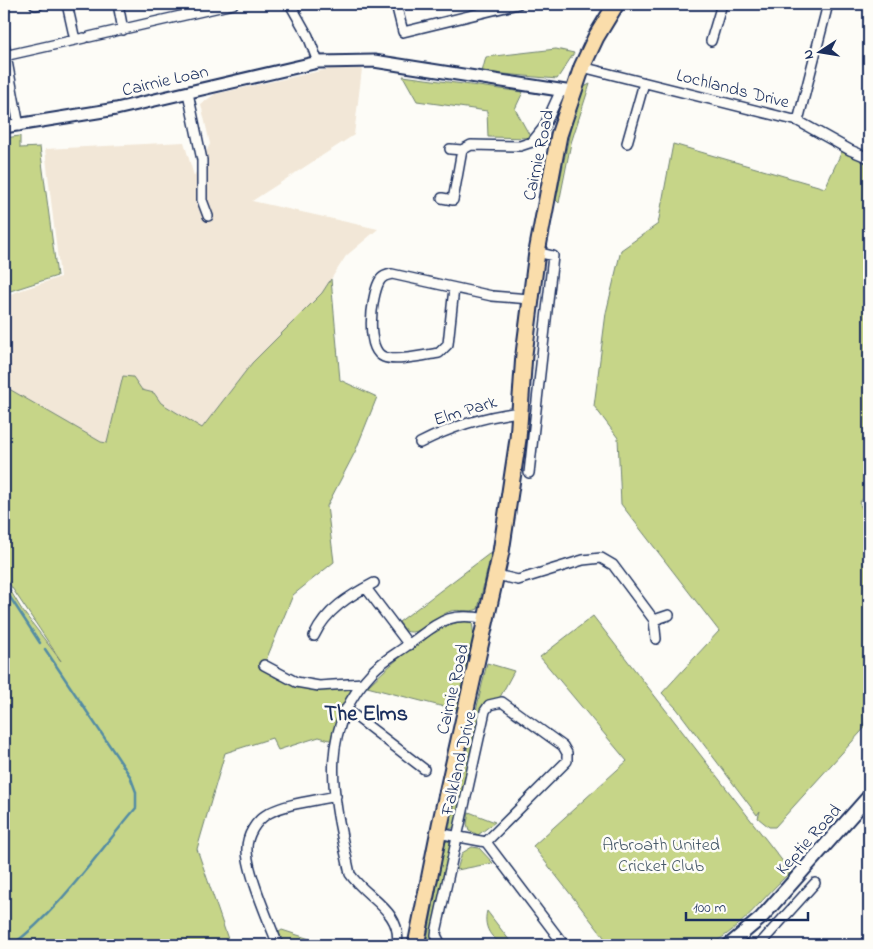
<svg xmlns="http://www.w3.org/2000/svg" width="873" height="949" viewBox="0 0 873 949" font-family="'Indie Flower',sans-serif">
	<rect width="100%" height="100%" fill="#fdfcf7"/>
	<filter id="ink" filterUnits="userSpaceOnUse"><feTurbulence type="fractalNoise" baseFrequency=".02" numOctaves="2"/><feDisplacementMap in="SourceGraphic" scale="10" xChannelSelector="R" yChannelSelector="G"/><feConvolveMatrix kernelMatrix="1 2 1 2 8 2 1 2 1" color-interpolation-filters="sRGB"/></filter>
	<g filter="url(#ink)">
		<path fill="#f2e7d7" d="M334,68L362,69L354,135L252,201L378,229L346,256L322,293L252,363L202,428L161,403L154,393L142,390L133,377L123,376L108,443L101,442L4,386V296L60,277L45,149L184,142L194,176L210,144L201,104L215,94Z"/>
		<path fill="#c6d588" stroke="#708273" d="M556,49L574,53L557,79L482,72L486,57Z
			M403,76L523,92L515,109L531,138L488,137L487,111L417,101Z
			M590,84L571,143L559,203L556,200L571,126L584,87Z
			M20,136V148L40,147L57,276L4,293V138Z
			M673,144L825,188L842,151L869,164V492L859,503L869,520V723L775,827H769L758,818L760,811L757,815L677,709L662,693L719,631L621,504L618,438L594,406L606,313L621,250L658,224Z
			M331,279L340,380L377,397L355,452L327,506L334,562L293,595L264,665C274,692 336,685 359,685L333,741L319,737L278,750L272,738L225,753L197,849L230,945H4V580L22,610L61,661L4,576V386L101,442L107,443L123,376L133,377L142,390L154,393L161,403L202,428L252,363L322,293Z
			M489,554H491L478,609C470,613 460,609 451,611C437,615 420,637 406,631L399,622Z
			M593,616L791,872C764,895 743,928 711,944C702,948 626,945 610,945L533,846L627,761L540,657Z
			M465,621L472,623L474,636L456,710L367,687C387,667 437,623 465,621Z
			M487,663L514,671L499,699L489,701L456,827L449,829Z
			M469,812L495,822L478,835L469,830L467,824Z
			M448,841L450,843L451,849L432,940L427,939L445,842Z
			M472,847L479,848L493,863L457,870L462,853Z
			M487,911L513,945C494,945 482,929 487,911Z
			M282,930L325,944L283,945L279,932Z"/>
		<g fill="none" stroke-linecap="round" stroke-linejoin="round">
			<path stroke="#538ca4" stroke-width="2.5" d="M4,588L40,643
				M12,945C57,913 99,851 136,808V792L130,776L45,649"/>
			<g stroke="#1b2f5e" stroke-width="12">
				<path id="minor" d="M67,4L75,40
					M118,4L123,30
					M290,4L308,36L318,62
					M396,4L403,32L518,4
					M35,5L40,4
					M89,37L233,4
					M711,41L722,4
					M4,45L19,126
					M4,56L84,38
					M582,67L798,121L850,150L869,158
					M188,93L202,160V200L208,216
					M798,121L828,4
					M627,143L644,83
					M450,149L462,150
					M442,198L453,200L462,150L471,145L520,146L532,142L544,127L561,90
					M454,288L448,344L439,353C426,355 395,362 384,357C365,350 371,298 379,282C382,276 387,275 392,274L492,296L530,299
					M420,443C451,427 486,416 520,412
					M529,473L553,256L537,252
					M497,575L518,580L583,560L601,558L613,565L654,620
					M366,588L409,645
					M314,636C326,610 349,596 374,583
					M656,639L654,620L669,615
					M264,665L296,682L319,686L363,683
					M346,709L424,769
					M438,833L486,842
					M486,842L564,945
					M278,945C269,922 248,874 247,851C246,836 256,820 269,813C288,803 315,801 336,796
					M397,945C403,911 367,899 350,874C334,799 314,732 374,670C384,660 397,653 408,645C439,623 446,611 487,619
					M441,945L436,935L437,928L485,711L489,705L502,702L563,746L567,753V761L486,842
					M759,945L815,883"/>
			</g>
			<g stroke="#1b2f5e" stroke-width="15">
				<path id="tertiary" d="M4,127L116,109L318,62L374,61L572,92
					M869,945V943"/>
			</g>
			<g stroke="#1b2f5e" stroke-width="16">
				<path id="secondary" d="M729,945L761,918L869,796"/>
			</g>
			<g stroke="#1b2f5e" stroke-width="19">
				<path id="primary" d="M416,945L440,825L501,552L518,439L524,354L537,252L559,135L582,67L596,37L616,4"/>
			</g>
			<use href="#minor" stroke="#fdfcf7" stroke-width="9"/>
			<use href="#tertiary" stroke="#fdfcf7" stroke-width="11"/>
			<use href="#secondary" stroke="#fdfcf7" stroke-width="12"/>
			<use href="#primary" stroke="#faddab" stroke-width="15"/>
		</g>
	</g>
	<g text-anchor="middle" stroke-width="5" stroke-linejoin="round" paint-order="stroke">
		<g font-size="18" fill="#1b2f5e" stroke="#fdfcf7">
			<text transform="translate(165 80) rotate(-13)" y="6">Cairnie Loan</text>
			<text transform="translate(733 88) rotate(14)" y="6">Lochlands Drive</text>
			<text transform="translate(538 155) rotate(-78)" y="6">Cairnie Road</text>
			<text transform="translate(465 410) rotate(-17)" y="6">Elm Park</text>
			<text transform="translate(452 689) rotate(-77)" y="6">Cairnie Road</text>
			<text transform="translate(458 763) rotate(-77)" y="6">Falkland Drive</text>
			<text transform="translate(808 839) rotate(-48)" y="6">Keptie Road</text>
		</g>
		<g font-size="18" fill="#465868" stroke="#fdfcf7">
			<text x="661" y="850">Arbroath United<tspan x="661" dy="21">Cricket Club</tspan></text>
		</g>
		<g font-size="22" font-weight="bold" fill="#1b2f5e" stroke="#fdfcf7">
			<text x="366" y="720">The Elms</text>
		</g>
	</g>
	<rect width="873" height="949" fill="none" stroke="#fdfcf7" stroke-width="20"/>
	<rect x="10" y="10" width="853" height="929" fill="none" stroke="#1b2f5e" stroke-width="2" filter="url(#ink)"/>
	<g transform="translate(820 52) rotate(258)" stroke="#fdfcf7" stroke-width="4" paint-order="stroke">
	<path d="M0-4L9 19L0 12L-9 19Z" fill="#1b2f5e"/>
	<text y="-8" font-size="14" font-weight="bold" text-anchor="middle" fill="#1b2f5e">N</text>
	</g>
	<path d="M686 912v8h122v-8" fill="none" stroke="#1b2f5e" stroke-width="2.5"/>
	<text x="693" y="912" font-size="15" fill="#1b2f5e" stroke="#fdfcf7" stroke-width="4" paint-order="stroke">100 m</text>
</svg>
